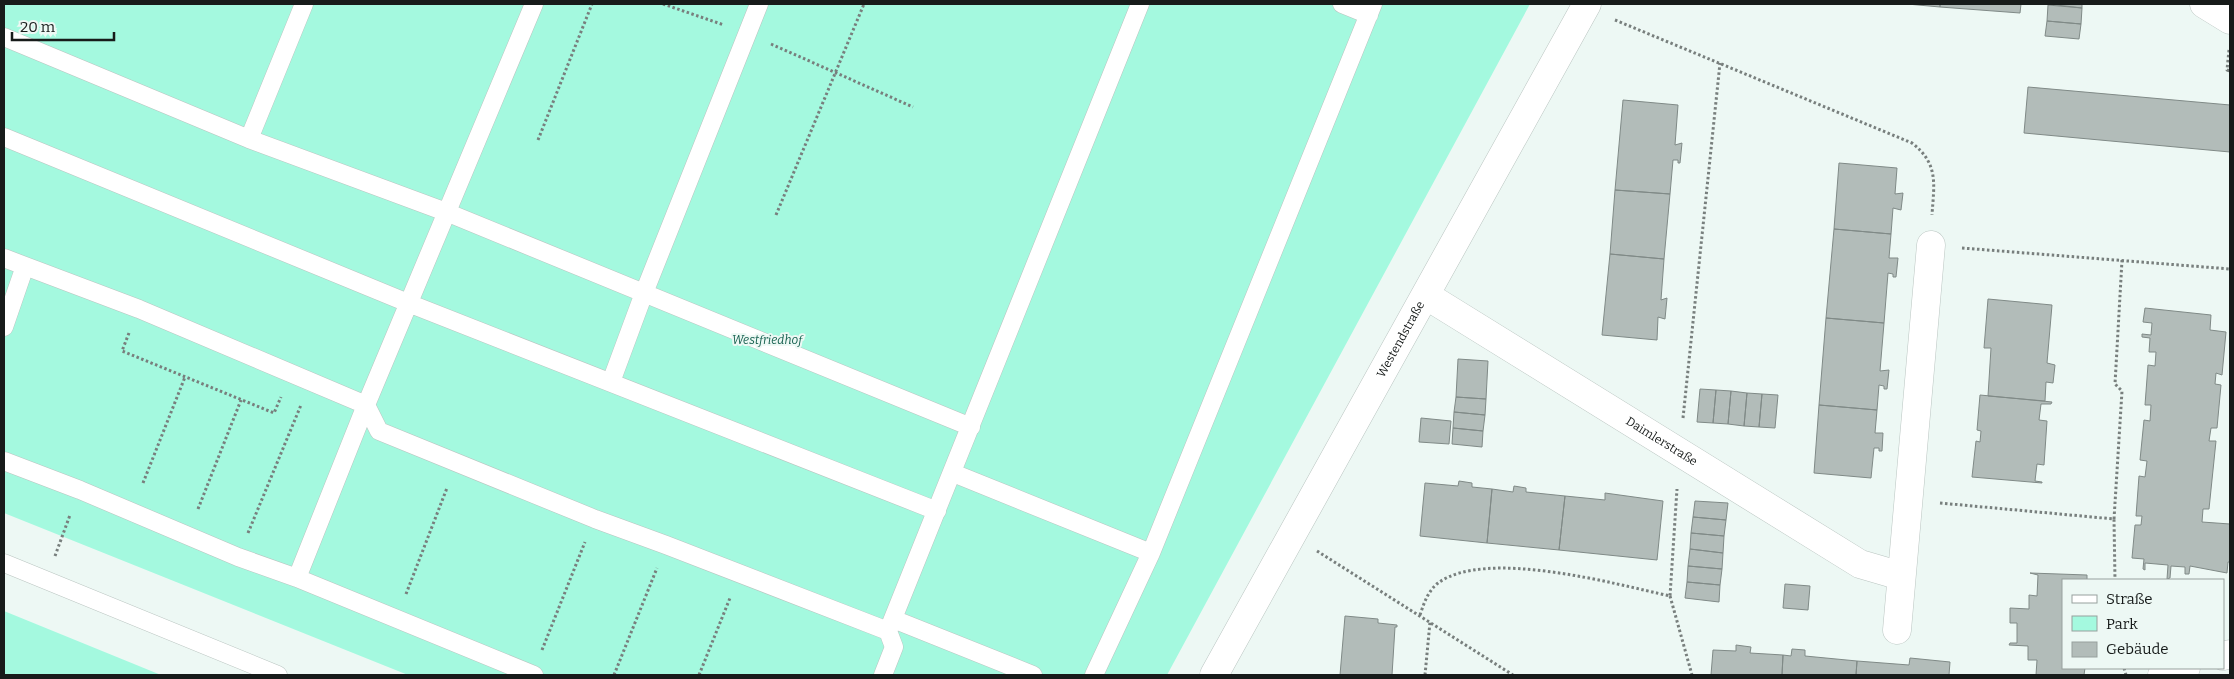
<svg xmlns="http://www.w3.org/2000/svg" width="2234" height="679" viewBox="0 0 2234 679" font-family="Bitter,serif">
	<rect width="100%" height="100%" fill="#edf8f4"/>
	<path fill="#a4f9df" d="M4,4H1530L1167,675H408L4,513Z
		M4,611L161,675H4Z"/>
	<path fill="#b2bcb9" stroke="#808a87" d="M1907,4H1940V7Z
		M1940,4H2021L2020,13L1940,7Z
		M2048,4H2082V8Z
		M2048,5L2082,8L2081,24L2047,21Z
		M2047,21L2081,24L2079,39L2045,36Z
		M2028,87L2230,105V152L2024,133Z
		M1623,100L1678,105L1675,145L1682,143L1680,163H1678V160H1673L1670,194L1615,190Z
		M1839,163L1897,168L1895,194L1903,193L1901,210L1893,208L1891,234L1834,229Z
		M1615,190L1670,194L1664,259L1610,254Z
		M1834,229L1891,234L1889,258H1898L1896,277H1893V274L1888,273L1884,323L1826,318Z
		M1610,254L1664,259L1661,300L1667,298L1665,319L1658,317L1657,340L1602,335Z
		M1988,299L2052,305L2047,363L2055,365L2053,383L2046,382L2045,401L1988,396L1991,348H1984Z
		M2145,308L2211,315L2210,330L2226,332L2222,375L2216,373L2215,384L2221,385L2217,428H2211L2209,441H2216L2209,509H2203L2202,522L2230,524V562H2228L2227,573L2190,566L2189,574H2185V567L2171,566L2170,578L2167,579L2168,565L2145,563V570L2143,569L2144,559L2132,558L2135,525H2141L2142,516H2136L2139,476L2145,477L2147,461L2140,460L2144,420L2150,421L2151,405H2145L2148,365L2155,366L2156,352H2149L2150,338L2142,337V334L2151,335L2152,323L2143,322Z
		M1826,318L1884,323L1880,371L1889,370L1887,389H1884V386L1879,385L1877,410L1819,405Z
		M1458,359L1488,361L1486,399L1456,397Z
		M1700,389L1716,390L1713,423L1697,422Z
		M1716,390L1731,391L1728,424L1713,423Z
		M1731,391L1747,393L1744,426L1728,424Z
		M1747,393L1762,394L1759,427L1744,426Z
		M1762,394L1778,395L1775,428L1759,427Z
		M1980,395L2052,402L2051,404H2041L2039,420L2047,421L2044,465L2037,464L2035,481L2042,482V483L1972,477L1976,441L1980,442L1981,431L1977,430Z
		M1456,397L1486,399L1485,415L1454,412Z
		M1819,405L1877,410L1875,433H1883L1882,451H1879V448H1874L1871,478L1814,473Z
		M1454,412L1485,415L1483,431L1453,428Z
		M1421,418L1451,421L1449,444L1419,442Z
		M1453,428L1483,431L1482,447L1452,444Z
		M1459,481L1472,483V487L1492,489L1487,543L1420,536L1425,483L1458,486Z
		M1514,486L1526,488V492L1565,496L1559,550L1487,543L1492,489L1513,492Z
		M1605,493L1663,501L1657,560L1559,550L1565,496L1605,500Z
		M1695,501L1728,503L1726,520L1693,517Z
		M1693,517L1726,520L1724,536L1691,533Z
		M1691,533L1724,536L1723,553L1690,549Z
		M1690,549L1723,553L1722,569L1688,566Z
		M1688,566L1722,569L1720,585L1687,582Z
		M2030,573L2087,575V580H2063V668H2085L2084,675H2036L2037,660H2028V646L2009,645L2010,643H2017V623H2010V608L2029,609V595L2037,596L2038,575Z
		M1687,582L1720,585L1719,602L1685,598Z
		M1785,584L1810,586L1808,610L1783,608Z
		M1345,616L1378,619V623L1397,625V627H1395L1392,675H1340Z
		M1736,645L1751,647L1750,653L1783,655L1782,675H1711L1713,650L1736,651Z
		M1792,649L1805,650V656L1857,661L1856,675H1782L1783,655L1791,656Z
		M1910,658L1950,662L1949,675H1856L1857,661L1909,665Z"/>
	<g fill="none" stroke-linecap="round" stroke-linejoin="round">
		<g stroke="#bac5c1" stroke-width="19">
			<path id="service" d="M1342,4L1369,15
				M4,37L249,139L446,212L971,427
				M4,137L408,303L937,511
				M249,139L304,4
				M4,258L139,309L366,405L379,431L595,519L666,545L888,631L1140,4
				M4,327L25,266
				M611,382L644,293L759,4
				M4,461L80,490L238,557L297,578L534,675
				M953,473L1151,553L1373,4
				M4,563L278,675
				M297,578L366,405L534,4
				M893,619L1033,675
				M883,675L894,647L888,631
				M1094,675L1151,553"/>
		</g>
		<g stroke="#bac5c1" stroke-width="29">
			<g id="minor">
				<path d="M2204,4L2230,20"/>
				<path id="s1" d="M1427,296L1860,564L1901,576"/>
				<path d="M1897,630L1931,245"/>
				<path d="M2223,656L2230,654"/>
				<path id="s2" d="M1214,675L1587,4"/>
				<path d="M2162,675L2186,668"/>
			</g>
		</g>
		<path stroke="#787f7d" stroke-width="3" stroke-dasharray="2.5 2.5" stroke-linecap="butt" d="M663,4L724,25
			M1615,20L1912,143C1939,164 1934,184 1932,215
			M771,44L913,107
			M2229,50L2227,70L2230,71
			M538,140L592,4
			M776,215L864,4
			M1962,248L2230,269
			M129,333L122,351L274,413L281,397
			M1683,418L1720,63
			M143,483L185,377
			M1940,503L2114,519L2115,580
			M198,509L241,400
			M2114,519L2122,391L2115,384L2122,260
			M248,533L301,405
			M1317,551L1513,675
			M55,556L70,515
			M406,594L447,488
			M1670,596L1692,675
			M1420,615C1424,603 1428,591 1438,583C1486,548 1615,584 1670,596L1677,489
			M542,650L585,542
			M2124,668L2126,675
			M614,675L657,568
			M699,675L730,598
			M1425,675L1430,622"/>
		<use href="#service" stroke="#fff" stroke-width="18"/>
		<use href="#minor" stroke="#fff" stroke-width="28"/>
	</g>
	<g text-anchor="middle" stroke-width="4" stroke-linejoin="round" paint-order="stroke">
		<g font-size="12" font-style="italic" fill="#16604f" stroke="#edf8f4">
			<text x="767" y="344">Westfriedhof</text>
		</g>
		<g font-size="12" fill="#171b1a" stroke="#edf8f4">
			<text dy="4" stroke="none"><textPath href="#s2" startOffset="384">Westendstraße</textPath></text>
			<text dy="4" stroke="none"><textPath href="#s1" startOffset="276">Daimlerstraße</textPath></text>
		</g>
	</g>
	<rect width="2234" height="679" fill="none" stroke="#171b1a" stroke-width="10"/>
	<rect x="2062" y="579" width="162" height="90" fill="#edf8f4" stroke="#97a09d"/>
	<rect x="2072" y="595" width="25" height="8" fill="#ffffff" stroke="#97a09d"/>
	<text x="2106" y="604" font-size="15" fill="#171b1a">Straße</text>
	<rect x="2072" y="616" width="25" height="15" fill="#a4f9df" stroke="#97a09d"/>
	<text x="2106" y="629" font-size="15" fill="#171b1a">Park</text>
	<rect x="2072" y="642" width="25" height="15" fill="#b2bcb9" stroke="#97a09d"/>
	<text x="2106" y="654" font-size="15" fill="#171b1a">Gebäude</text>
	<path d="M12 32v8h102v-8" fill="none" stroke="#171b1a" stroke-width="2.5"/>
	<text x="20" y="32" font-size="15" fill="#171b1a" stroke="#edf8f4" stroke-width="4" paint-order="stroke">20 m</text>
</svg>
